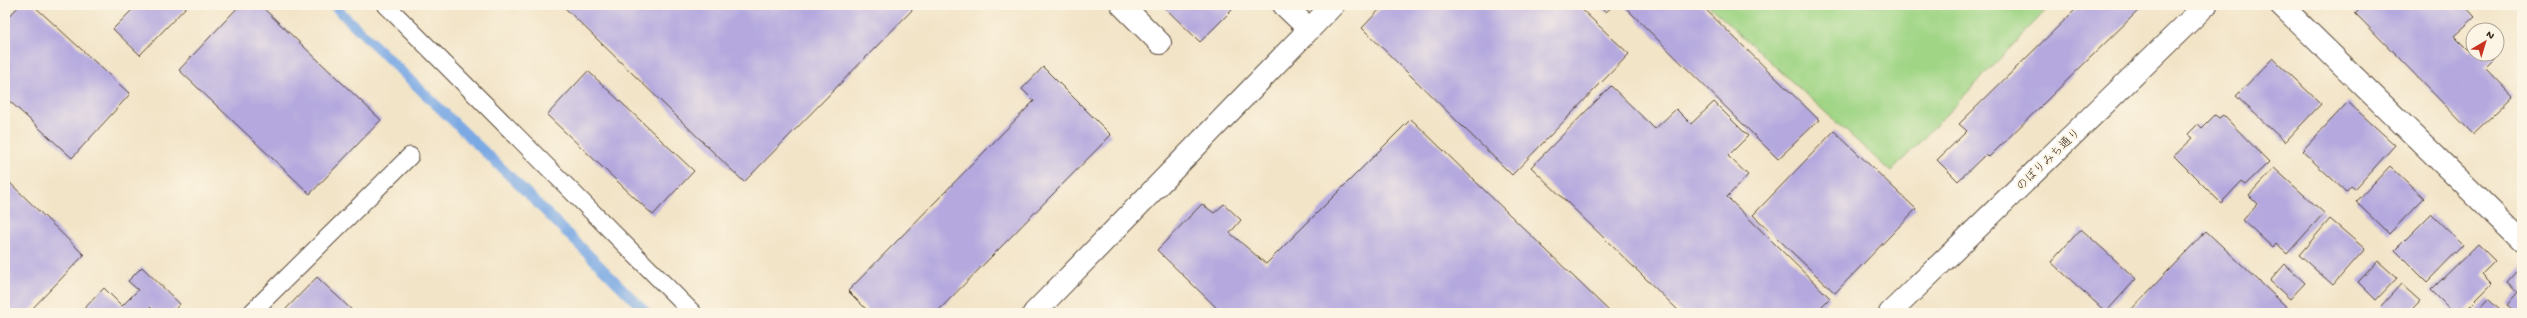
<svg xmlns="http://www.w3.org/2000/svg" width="2527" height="318" viewBox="0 0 2527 318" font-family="'Gochi Hand','Klee One',sans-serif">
	<rect width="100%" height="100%" fill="#fcf5e5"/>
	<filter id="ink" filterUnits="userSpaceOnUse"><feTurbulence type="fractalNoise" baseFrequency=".025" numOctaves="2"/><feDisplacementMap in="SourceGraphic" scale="8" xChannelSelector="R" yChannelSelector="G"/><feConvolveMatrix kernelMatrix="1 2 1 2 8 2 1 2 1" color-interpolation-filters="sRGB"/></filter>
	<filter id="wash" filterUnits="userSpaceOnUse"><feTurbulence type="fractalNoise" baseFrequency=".012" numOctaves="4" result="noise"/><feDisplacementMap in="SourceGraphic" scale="16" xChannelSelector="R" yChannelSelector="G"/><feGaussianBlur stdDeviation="0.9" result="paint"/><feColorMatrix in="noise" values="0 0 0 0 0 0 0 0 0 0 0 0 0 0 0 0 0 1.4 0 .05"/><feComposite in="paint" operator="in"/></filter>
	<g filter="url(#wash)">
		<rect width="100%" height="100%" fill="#f2e4c7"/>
		<path fill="#a0d586" stroke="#6e8052" d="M1708,5H2051L1891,172Z"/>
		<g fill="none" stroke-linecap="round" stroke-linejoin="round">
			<path stroke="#7aa9e4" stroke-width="10" d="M333,5L523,189L647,313"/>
		</g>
		<g id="blocks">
			<path fill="#b4a8de" d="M20,5H33L130,94L72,158L5,97V21Z
				M137,5H188L140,55L113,29Z
				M240,5H260L381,120L310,194L179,70Z
				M562,5H917L744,182Z
				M1162,5H1237L1200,42Z
				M1384,5H1577L1629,54L1512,175L1362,28Z
				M1598,5H1614L1606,12Z
				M1623,5H1701L1819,120L1778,159Z
				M2080,5H2144L1989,157L1986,154L1958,181L1937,160L1967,131L1959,124Z
				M2363,5H2464L2475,17L2454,36L2470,52L2473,49V54H2492L2495,57L2485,67L2513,96L2473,134L2355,13Z
				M2273,58L2321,104L2285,142L2236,96Z
				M1043,67L1111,135L936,313H870L848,291L1034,101L1022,89Z
				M588,71L694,171L653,215L547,115Z
				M1611,86L1655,129L1676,109L1691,124L1714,102L1748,136L1728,156L1748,175L1727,197L1830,298L1815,313H1681L1531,167Z
				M2348,102L2395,145L2355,189L2351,186L2346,192L2302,151Z
				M2215,115L2219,118L2223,115L2269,162L2245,185L2241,182L2221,203L2174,156L2193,138L2188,134L2198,124L2202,128Z
				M1411,119L1611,313H1222L1157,250L1202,204L1214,213L1224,204L1241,220L1230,233L1266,264Z
				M1834,131L1916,209L1835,293L1753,215Z
				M2390,166L2424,198L2389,234L2356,202Z
				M2274,168L2324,213L2287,254L2276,244L2273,248L2243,220L2258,204L2249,195Z
				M5,178L84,255L28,313H5Z
				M2431,214L2463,245L2427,282L2395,250Z
				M2330,219L2365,249L2333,285L2299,255Z
				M2081,229L2136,279L2106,312L2051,262Z
				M2206,231L2293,313H2128Z
				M2478,244L2495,261L2482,274L2492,284L2463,313H2454L2431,290Z
				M2378,261L2397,278L2376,300L2358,282Z
				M2285,264L2305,283L2290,299L2270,281Z
				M2522,265V313H2517L2507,305L2518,292L2507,282Z
				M142,267L180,304L171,313H156L150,307L144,313H80L104,288L122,306L138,290L128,281Z
				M317,277L355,313H282Z
				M2401,284L2420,301L2408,313H2388L2381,306Z
				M2488,299L2503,313H2475Z"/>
		</g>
	</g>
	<g filter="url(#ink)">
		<use href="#blocks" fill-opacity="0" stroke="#564637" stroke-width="1"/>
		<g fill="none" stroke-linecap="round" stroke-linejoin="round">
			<g stroke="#564637" stroke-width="19">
				<path id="service" d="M386,5L693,313
					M251,313L410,156"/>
			</g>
			<g stroke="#564637" stroke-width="24">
				<path id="minor" d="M1122,5L1160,43
					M1284,5L1309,29
					M2281,5L2522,241"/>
			</g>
			<g stroke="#564637" stroke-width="24">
				<path id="tertiary" d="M1034,313L1333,5
					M1890,313L2206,5"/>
			</g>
			<use href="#service" stroke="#fff" stroke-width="17"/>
			<use href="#minor" stroke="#fff" stroke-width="22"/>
			<use href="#tertiary" stroke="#fff" stroke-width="22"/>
		</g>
	</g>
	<g text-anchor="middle" stroke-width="4" stroke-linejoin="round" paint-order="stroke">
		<g font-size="12" fill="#3b2a1e" stroke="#fcf5e5">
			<text transform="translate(2048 159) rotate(-44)" y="4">のぼりみち通り</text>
		</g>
	</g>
	<rect width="2527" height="318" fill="none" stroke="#fcf5e5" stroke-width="20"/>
	<g transform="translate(2485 42) rotate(38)"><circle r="19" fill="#fcf5e5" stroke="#afa495"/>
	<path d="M0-3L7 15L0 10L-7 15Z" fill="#c8321e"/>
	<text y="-6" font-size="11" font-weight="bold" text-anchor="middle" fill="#3b2a1e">N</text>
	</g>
</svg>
